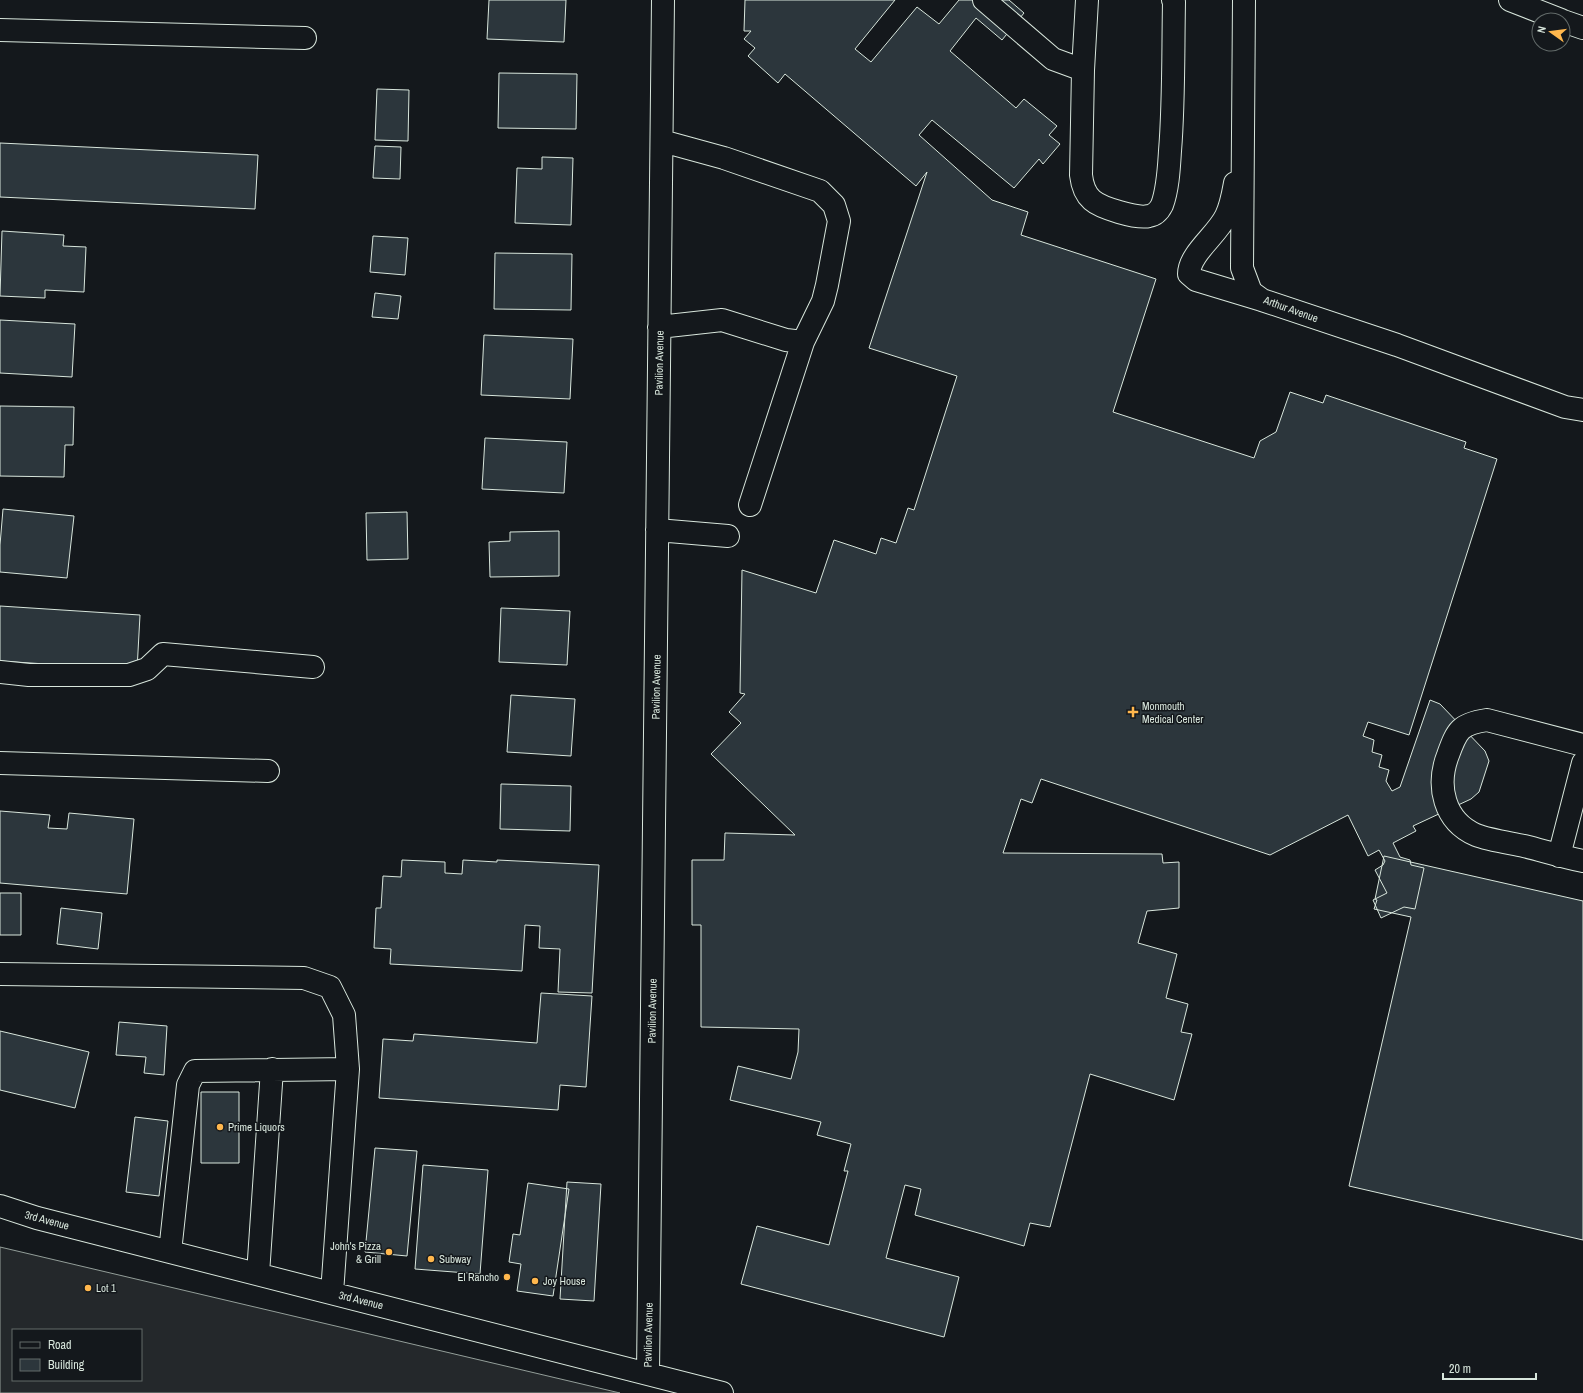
<svg xmlns="http://www.w3.org/2000/svg" width="1583" height="1393" viewBox="0 0 1583 1393" font-family="'Archivo Narrow',sans-serif">
	<rect width="100%" height="100%" fill="#14181c"/>
	<path fill="#24282b" stroke="#939e99" fill-rule="evenodd" d="M0,1247L620,1393H0ZM13,1330H141V1380H13Z"/>
	<path fill="#2c363c" stroke="#d8e6dc" d="M489,0H566L564,42L487,39Z
		M745,0H895L855,49L871,62L917,7L939,24L959,0H1009L1024,13L1002,40L976,18L950,51L1016,108L1024,99L1057,126L1049,135L1060,144L1043,164L1039,159L1014,188L932,120L919,135L992,200L1028,212L1021,235L1156,279L1113,412L1254,458L1260,441L1276,432L1290,392L1323,403L1326,395L1466,442L1464,448L1497,459L1409,735L1368,722L1363,736L1374,740L1372,752L1382,755L1379,767L1389,770L1386,781L1392,791L1400,787L1430,700L1440,704L1485,751L1489,761L1479,792L1471,799L1413,826L1416,831L1393,843L1400,857L1410,860L1411,865L1424,868L1415,909L1404,907L1381,918L1373,900L1387,893L1375,870L1383,865L1385,861L1379,850L1368,856L1348,815L1270,855L1041,779L1032,803L1021,799L1003,853L1162,854L1163,863L1179,862V908L1147,911L1138,943L1177,954L1166,998L1188,1004L1181,1032L1192,1034L1174,1100L1090,1074L1050,1227L1030,1223L1024,1246L915,1215L921,1189L905,1185L886,1258L959,1277L944,1337L741,1284L757,1226L829,1245L848,1171H844L851,1144L817,1135L821,1122L730,1100L738,1066L791,1079L798,1052L799,1029L701,1027V925H692V860H724L725,833L795,835L711,754L741,723L729,712L745,694L740,693L742,570L816,593L834,540L876,554L881,538L896,543L908,508L914,510L957,376L869,348L927,172L916,186L785,74L778,83L748,56L755,48L744,39L751,31H744Z
		M499,73L577,74L576,129L498,128Z
		M377,89L409,90L408,141L375,140Z
		M0,143L258,155L255,209L0,197Z
		M375,146L401,147L400,179L373,178Z
		M542,157L573,158L571,225L515,223L517,168L542,169Z
		M2,231L64,235L63,246L86,247L84,292L45,290V298L0,296Z
		M373,236L408,238L405,275L370,272Z
		M495,253L572,254L571,310L494,309Z
		M375,293L401,296L398,319L372,317Z
		M0,320L75,324L72,377L0,373Z
		M484,335L573,339L570,399L481,395Z
		M0,406L74,407L73,445H65L64,477L0,476Z
		M485,438L567,442L564,493L482,489Z
		M3,509L74,516L67,578L0,572V545Z
		M407,512L408,559L367,560L366,513Z
		M559,531V576L490,577L489,542L510,541V532Z
		M0,606L140,615L137,670L0,661Z
		M501,608L570,611L567,665L499,662Z
		M511,695L575,699L571,756L507,752Z
		M501,784L571,786L570,831L500,829Z
		M0,811L50,815L48,828L67,829L69,813L134,819L127,894L0,883Z
		M1384,856L1583,901V1240L1349,1186L1411,917L1374,909L1377,900L1375,899Z
		M402,860L445,862V873L462,874L463,860L497,862V860L599,865L592,993L558,992L560,949L539,948L540,926L525,925L522,971L390,964L391,949L374,948L376,908H381L383,876L401,877Z
		M0,893H21V935H0Z
		M61,908L102,913L98,949L57,944Z
		M541,993L592,996L586,1087L560,1085L558,1110L379,1098L383,1039L413,1041L414,1034L537,1043Z
		M119,1022L167,1026L164,1075L144,1073L146,1057L116,1055Z
		M0,1031L89,1052L75,1108L0,1090Z
		M201,1092H239V1163H201Z
		M135,1117L168,1121L159,1196L126,1192Z
		M375,1148L417,1151L407,1256L365,1252Z
		M423,1165L488,1170L480,1274L415,1269Z
		M567,1182L601,1184L594,1301L560,1299Z
		M528,1183L569,1189L553,1296L517,1291L521,1264L509,1262L513,1234L520,1235Z"/>
	<g fill="none" stroke-linecap="round" stroke-linejoin="round">
		<g stroke="#d8e6dc" stroke-width="24">
			<path id="minor" d="M984,0L1053,59L1083,70
				M1087,0L1083,70L1081,175C1082,184 1084,193 1092,200C1101,208 1137,219 1149,216C1155,215 1159,211 1162,205C1168,189 1169,167 1170,151C1174,102 1173,52 1174,2L1173,0
				M1244,0L1242,268L1251,292L1262,300L1397,345L1565,407L1583,410
				M1510,0L1561,20
				M1563,21L1583,28
				M0,30L305,38
				M662,141L724,158L820,191L834,205L839,221L827,285L823,301L803,342L750,505
				M1235,183C1233,194 1231,206 1226,216C1217,235 1189,254 1189,274L1196,280L1262,300
				M659,327L722,320L786,340L803,342
				M657,530L728,536
				M0,672L29,675H129L147,669L163,654L313,667
				M1583,745L1487,720C1460,724 1457,730 1448,755C1436,786 1444,821 1476,835C1489,840 1510,843 1524,846C1544,851 1563,857 1583,861
				M0,763L268,771
				M1559,856L1583,763
				M0,974L304,978L330,987L344,1015L348,1069
				M0,1206L37,1218L722,1393
				M170,1252L188,1085L195,1071L348,1069L332,1293
				M258,1274L272,1069
				M648,1374L663,0"/>
		</g>
		<use href="#minor" stroke="#14181c" stroke-width="22"/>
	</g>
	<g fill="#ffb74d" stroke="#14181c" stroke-width="1.5">
		<path d="M1131 706h4v4h4v4h-4v4h-4v-4h-4v-4h4z"/>
		<circle cx="220" cy="1127" r="4"/>
		<circle cx="389" cy="1252" r="4"/>
		<circle cx="431" cy="1259" r="4"/>
		<circle cx="507" cy="1277" r="4"/>
		<circle cx="535" cy="1281" r="4"/>
		<circle cx="88" cy="1288" r="4"/>
	</g>
	<g text-anchor="middle" stroke-width="3" stroke-linejoin="round" paint-order="stroke">
		<g font-size="11" fill="#d8e6dc" stroke="#14181c">
			<text transform="translate(1291 309) rotate(20)" y="4">Arthur Avenue</text>
			<text transform="translate(659 363) rotate(-89)" y="4">Pavilion Avenue</text>
			<text transform="translate(656 687) rotate(-89)" y="4">Pavilion Avenue</text>
			<text transform="translate(652 1011) rotate(-89)" y="4">Pavilion Avenue</text>
			<text transform="translate(47 1220) rotate(15)" y="4">3rd Avenue</text>
			<text transform="translate(361 1300) rotate(14)" y="4">3rd Avenue</text>
			<text transform="translate(648 1335) rotate(-89)" y="4">Pavilion Avenue</text>
		</g>
		<g font-size="11" fill="#d8e6dc" stroke="#14181c" text-anchor="start">
			<text x="1142" y="710">Monmouth<tspan x="1142" dy="13">Medical Center</tspan></text>
			<text x="228" y="1131">Prime Liquors</text>
			<text x="381" y="1250" text-anchor="end">John's Pizza<tspan x="381" dy="13">&amp; Grill</tspan></text>
			<text x="439" y="1263">Subway</text>
			<text x="499" y="1281" text-anchor="end">El Rancho</text>
			<text x="543" y="1285">Joy House</text>
			<text x="96" y="1292">Lot 1</text>
		</g>
	</g>
	<rect x="12" y="1329" width="130" height="52" fill="#14181c" stroke="#626a69"/>
	<rect x="20" y="1342" width="20" height="6" fill="#14181c" stroke="#626a69"/>
	<text x="48" y="1349" font-size="12" fill="#d8e6dc">Road</text>
	<rect x="20" y="1359" width="20" height="12" fill="#2c363c" stroke="#626a69"/>
	<text x="48" y="1369" font-size="12" fill="#d8e6dc">Building</text>
	<g transform="translate(1551 32) rotate(284)"><circle r="19" fill="#14181c" stroke="#626a69"/>
	<path d="M0-3L7 15L0 10L-7 15Z" fill="#ffb74d"/>
	<text y="-6" font-size="11" font-weight="bold" text-anchor="middle" fill="#d8e6dc">N</text>
	</g>
	<path d="M1443 1373v6h93v-6" fill="none" stroke="#d8e6dc" stroke-width="2"/>
	<text x="1449" y="1373" font-size="12" fill="#d8e6dc" stroke="#14181c" stroke-width="3" paint-order="stroke">20 m</text>
</svg>
